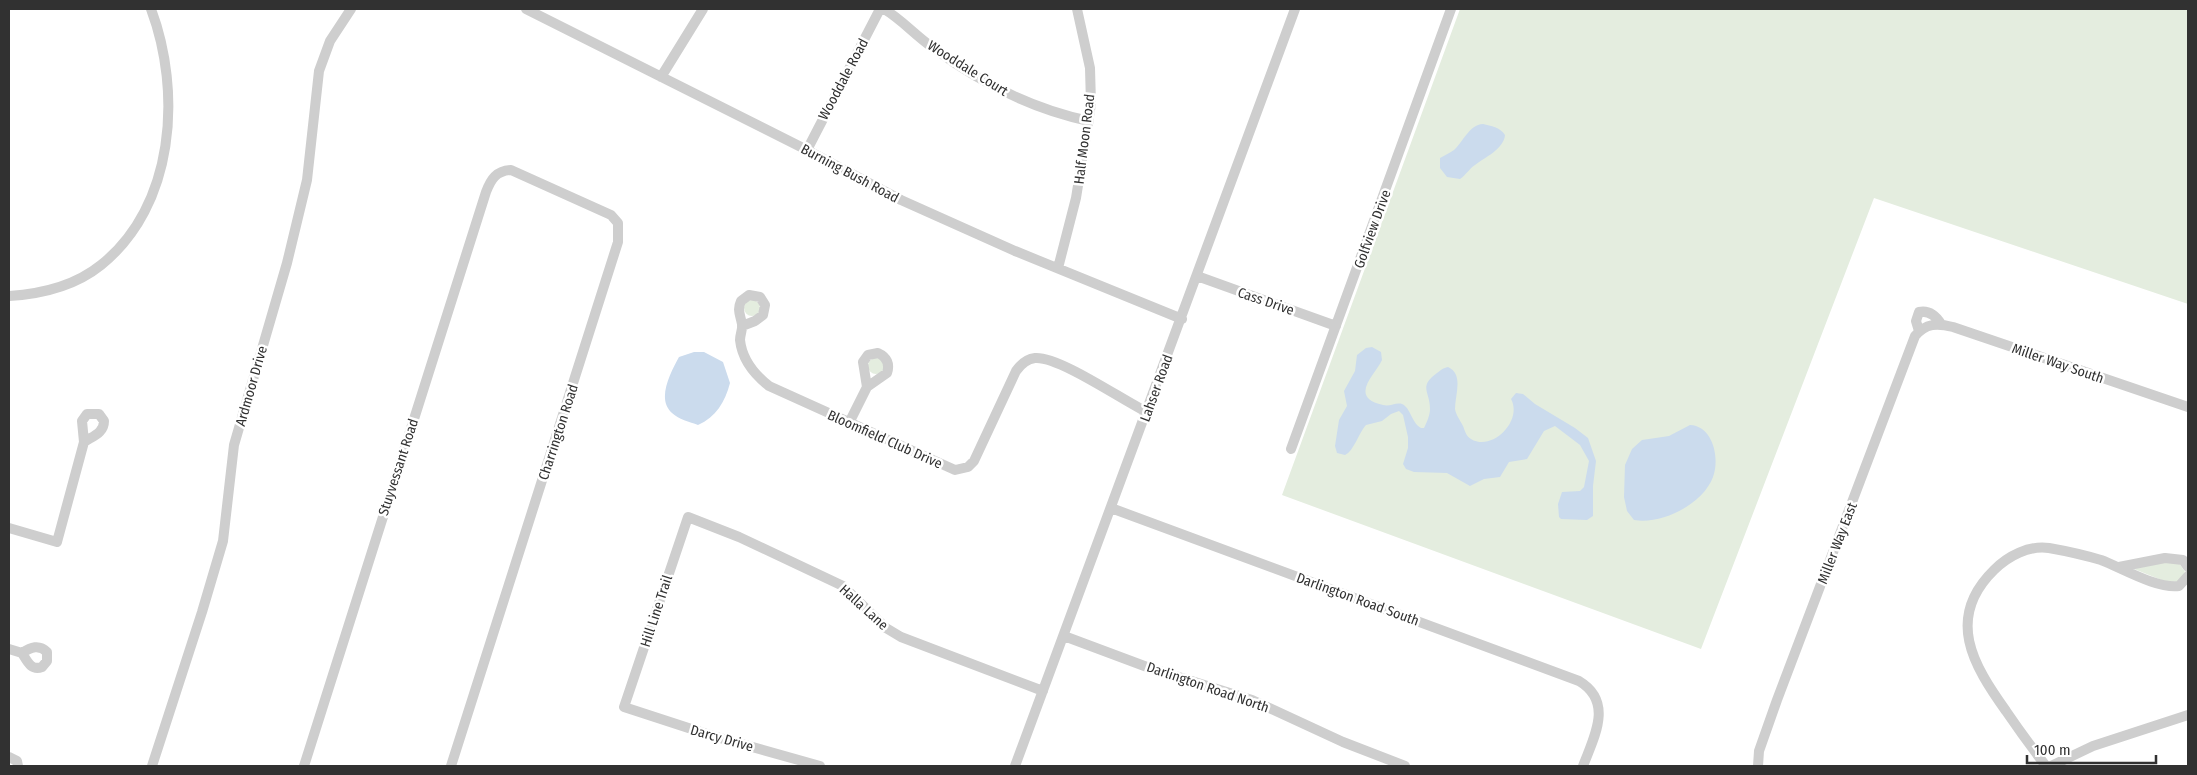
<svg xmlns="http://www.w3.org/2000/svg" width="2197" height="775" viewBox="0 0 2197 775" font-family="'Fira Sans Condensed',sans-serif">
	<rect width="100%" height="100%" fill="#fff"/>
	<path fill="#e4eddf" d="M1460,9H2188V304L1874,198L1701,649L1282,495Z
		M744 308a8 8 0 1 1 16 0a8 8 0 1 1-16 0Z
		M868 366a8 8 0 1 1 16 0a8 8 0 1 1-16 0Z
		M2161,562L2179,563L2185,572L2179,582L2164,581L2134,569Z"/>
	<path fill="#cbdbed" d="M1483,124C1491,126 1500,127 1505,135C1504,149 1484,158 1475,165C1469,169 1466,175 1460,179L1447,177L1440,168V158C1445,155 1450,153 1454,150C1463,142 1469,125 1483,124Z
		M1372,347L1381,352L1382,360C1375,375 1348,397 1383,405C1390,407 1396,402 1402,404C1411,408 1411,422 1421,428H1424C1427,422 1430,415 1430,409C1430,391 1418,387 1437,373C1441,370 1443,368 1448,367C1464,374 1455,395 1455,409C1456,415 1460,420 1463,426C1465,431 1466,436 1471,439C1492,452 1523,421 1511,399L1516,393L1523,394L1535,404L1575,428L1588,438L1596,461L1593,486V516L1587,520L1561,519L1559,517L1558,504L1562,492L1580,491L1584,487L1589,461L1580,445L1555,426L1544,431L1527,459L1509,462L1500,477L1484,479L1470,486L1447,473L1414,472L1406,469L1403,464L1408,448V437L1403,415L1399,411L1391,414L1382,421L1366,425C1358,434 1354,451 1345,455L1337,453L1335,446L1339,420L1347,406L1344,391L1355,371L1357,355L1366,348Z
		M694,352H704L723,362L730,383C725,402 716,417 698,425C690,422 678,419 672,413C656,399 671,372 679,357Z
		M1690,425C1713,426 1720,458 1713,477C1703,504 1662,525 1634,520L1627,511L1624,497L1625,465L1632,449L1642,440L1669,436Z"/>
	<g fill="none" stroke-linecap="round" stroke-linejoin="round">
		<path stroke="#cecece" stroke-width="10" d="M526,9L799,146L901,200L1015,251L1182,319
			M884,9C901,19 915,35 932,47C979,82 1032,109 1089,121
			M661,77L703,9
			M807,150L880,9
			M1058,268L1076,198L1091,104L1090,68L1077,9
			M1197,276L1336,326
			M9,296C41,294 75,286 101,265C175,206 182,92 151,9
			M742,326L755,321L763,315L765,305L760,297L749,295L741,301C737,310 740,314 742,324C743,329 740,334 740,340C742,359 755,375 769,386L955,470L968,467L974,461L1016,371C1021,364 1026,359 1035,358C1059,356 1122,400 1147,412
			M1919,331L1916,321L1919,312C1929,310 1936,316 1941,324
			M849,423L867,387L887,373C890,364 887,357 878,353L868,355L863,362L867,387
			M1291,449L1451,9
			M1111,508L1579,681C1614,702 1594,737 1583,766
			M9,528L57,542L84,442L82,421L87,414H99L104,421C104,433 93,436 84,442
			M2119,567L2165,558L2183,560L2188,567
			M1064,636L1147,667L1252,700L1343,742L1405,766
			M9,649L22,653C27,661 31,671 42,667L47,661V652C39,644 31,647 22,653
			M9,757L17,761L18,766
			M152,766L202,612L223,541L234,445L287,263L307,180L319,71L330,41L351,9
			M304,766L486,192C491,179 496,171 511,170L611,215L618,223V242L451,766
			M820,766L713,736L624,707L688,517L739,537L843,586L886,628L901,637L1043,691
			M1015,766L1295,9
			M1758,766L1759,751L1777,700L1915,336C1926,323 1937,323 1953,327L2188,407
			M2046,766C2032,748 2019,730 2006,711C1973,665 1945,618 1994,570C2008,556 2029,545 2049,548C2066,551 2084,555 2101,560C2122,568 2157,589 2179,586L2188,576
			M2051,766L2093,746L2188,715"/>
	</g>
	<g text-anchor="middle" stroke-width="5" stroke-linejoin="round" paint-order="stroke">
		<g font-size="14" fill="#313131" stroke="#fff">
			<text transform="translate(968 68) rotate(32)" y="5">Wooddale Court</text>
			<text transform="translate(843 79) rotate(-62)" y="5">Wooddale Road</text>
			<text transform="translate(1084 139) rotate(-83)" y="5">Half Moon Road</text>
			<text transform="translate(850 173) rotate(28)" y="5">Burning Bush Road</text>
			<text transform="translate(1372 229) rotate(-70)" y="5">Golfview Drive</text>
			<text transform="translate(1266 301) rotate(19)" y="5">Cass Drive</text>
			<text transform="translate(2058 363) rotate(19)" y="5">Miller Way South</text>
			<text transform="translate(251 386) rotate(-74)" y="5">Ardmoor Drive</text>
			<text transform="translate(1156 388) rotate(-70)" y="5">Lahser Road</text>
			<text transform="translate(558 432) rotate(-72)" y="5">Charrington Road</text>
			<text transform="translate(885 439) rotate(24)" y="5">Bloomfield Club Drive</text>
			<text transform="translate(398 467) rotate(-72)" y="5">Stuyvessant Road</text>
			<text transform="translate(1837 543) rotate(-69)" y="5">Miller Way East</text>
			<text transform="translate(1358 599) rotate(20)" y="5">Darlington Road South</text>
			<text transform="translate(864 607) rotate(42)" y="5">Halla Lane</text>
			<text transform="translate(656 611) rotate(-72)" y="5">Hill Line Trail</text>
			<text transform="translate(1208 687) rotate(19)" y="5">Darlington Road North</text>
			<text transform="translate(722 738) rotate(16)" y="5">Darcy Drive</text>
		</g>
	</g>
	<rect width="2197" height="775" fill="none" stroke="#313131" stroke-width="20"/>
	<path d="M2027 755v8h129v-8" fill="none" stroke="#313131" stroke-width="2.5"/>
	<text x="2034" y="755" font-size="15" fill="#313131" stroke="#ffffff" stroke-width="4" paint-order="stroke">100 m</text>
</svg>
